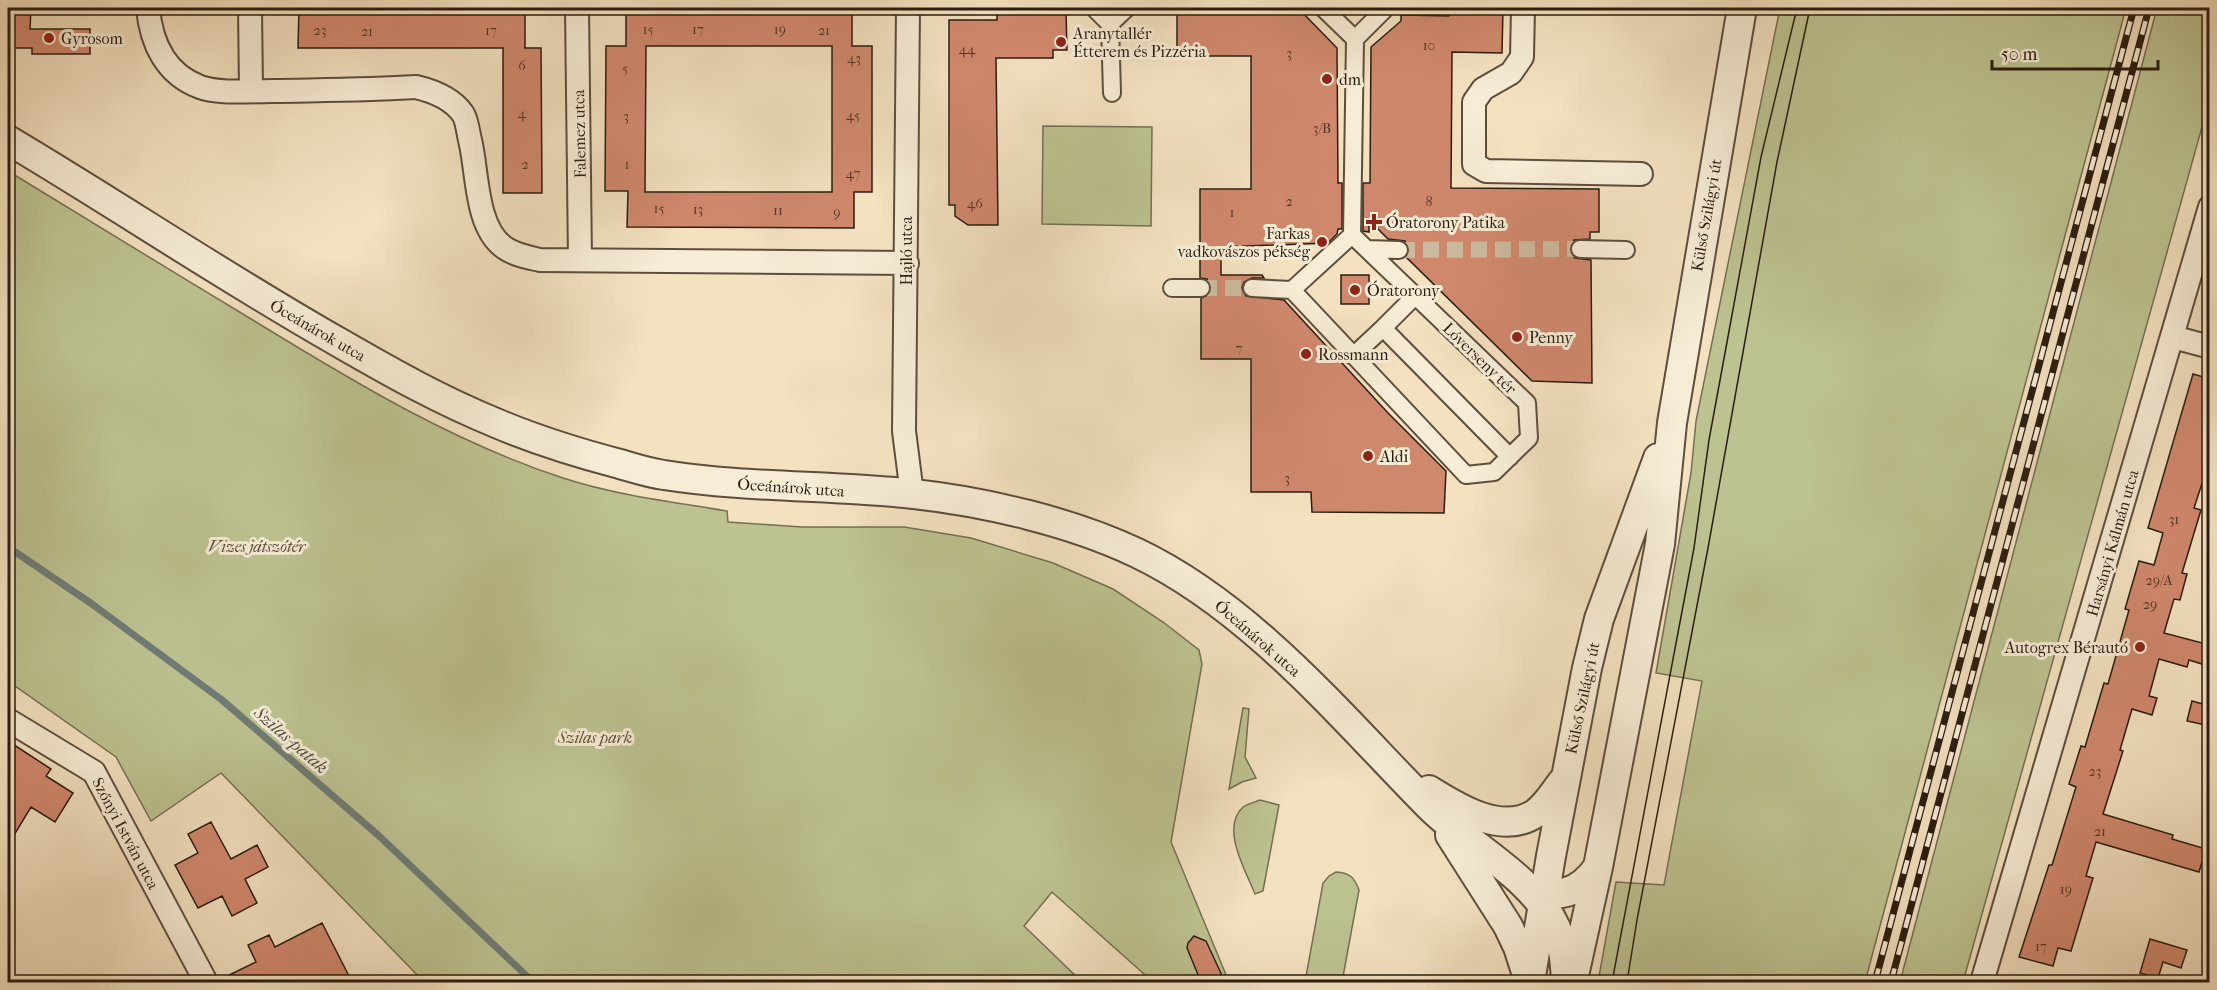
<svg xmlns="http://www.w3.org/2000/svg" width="2217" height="990" viewBox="0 0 2217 990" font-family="'IM FELL French Canon',serif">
	<rect width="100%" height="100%" fill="#f3e1c0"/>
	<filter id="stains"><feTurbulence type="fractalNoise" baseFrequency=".00333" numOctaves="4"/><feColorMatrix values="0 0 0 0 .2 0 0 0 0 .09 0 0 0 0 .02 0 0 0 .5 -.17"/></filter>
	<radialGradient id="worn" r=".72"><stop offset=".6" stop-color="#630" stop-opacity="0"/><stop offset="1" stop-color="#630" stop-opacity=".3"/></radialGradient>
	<path fill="#bdc291" stroke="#747050" stroke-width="1.5" d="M1780,8H2126L1865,982H1598L1616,882L1664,885L1702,681L1656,673L1691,473L1696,421Z
		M2157,8H2209V102L1963,982H1900Z
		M1043,126L1152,127L1151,226L1042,224Z
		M8,171C90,221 173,272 256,322C354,382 453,442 563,478C615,495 672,502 727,511L728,522L802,527H904L971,538L1053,563L1113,589L1163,622L1199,650L1202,664L1171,842L1229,982H1153L1052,892L1024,926L1082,982H424L221,773L151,821L116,757L8,681Z
		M1243,708L1249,709L1245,757L1256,778L1242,782L1229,789Z
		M1260,800L1279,805L1263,891L1255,894C1246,871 1220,828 1243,807C1247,804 1255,802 1260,800Z
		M1336,872C1350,873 1354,877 1359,890L1342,982H1305L1323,883L1329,876Z"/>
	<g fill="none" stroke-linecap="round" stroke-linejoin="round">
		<path stroke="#6f7c75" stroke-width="7" d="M8,547L92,604L222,700L378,835L533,982"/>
	</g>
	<path fill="#d0886d" stroke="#2b1d10" stroke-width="1.5" fill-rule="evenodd" d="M8,8H31L30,29H90V54H32V48H8Z
		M299,8H316V12L422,13L503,12V8H525V48H541L542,193H503V48H298Z
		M1189,8H1298L1337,48L1338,183H1342V229H1338L1337,234L1328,243L1221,247V275H1262L1264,278H1252L1244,282L1242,288L1246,296L1284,300L1388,413L1446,471L1444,513L1312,512L1311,492H1251V359H1201V298L1210,294L1211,287L1207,279L1200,278V189H1251V56H1177V13H1189Z
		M1450,8H1503L1502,53L1452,52L1451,188L1599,189V232H1590V239L1574,240L1570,248L1571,254L1575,258L1591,260L1592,383L1532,381L1406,257L1409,250L1405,241L1388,239L1369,220V232L1363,231V183H1370L1371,47L1401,21V15L1449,16Z
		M626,10L750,11V10H852V46H872V192H854V228L627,227L628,191H605L606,46H626ZM646,46H832V192H645Z
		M1066,11L1067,50H1053V58H996L998,225H968L955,216V205H949V20H997V12Z
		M1341,275H1369V304H1341Z
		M2193,374L2210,379V459L2194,508L2201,510L2182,573L2187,574L2180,600L2174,599L2164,633L2210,645V650L2205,665L2189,660L2187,667L2159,659L2149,696L2157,698L2152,715L2132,709L2120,750L2123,751L2103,814L2173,835L2172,839L2206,849L2199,872L2096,842L2086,876L2093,878L2071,951L2058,948L2053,966L2019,957L2049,865H2052L2076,787L2069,784L2081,746L2085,747L2104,683L2108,684L2129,610L2125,609L2139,561L2154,565L2163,533L2148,528Z
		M2192,701L2210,706L2206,725L2187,721Z
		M8,741L51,769L46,776L73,793L55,822L31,807L8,845Z
		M211,822L231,859L257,845L268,867L245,879L257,903L232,916L222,896L198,908L175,865L198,853L188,834Z
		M322,923L352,982H293L290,976L276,982H219V980L256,962L248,945L269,935L275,947Z
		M1194,936L1206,941L1225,982H1201L1187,948L1188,943Z
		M2150,939L2187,950L2181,968L2163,962L2158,978L2140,973Z"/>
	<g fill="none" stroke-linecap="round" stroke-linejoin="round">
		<path stroke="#cbba9d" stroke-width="16" stroke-dasharray="16 8" stroke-linecap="butt" d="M1399,250L1580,249
			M1201,288H1252"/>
		<g stroke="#5d4e3c" stroke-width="20">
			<path id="pedestrian" d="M1094,8L1110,24L1127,8
				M1323,8L1355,39L1386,8
				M1110,24L1112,93
				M1352,235L1527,403L1529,438L1494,472L1466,475L1292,290Z
				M1352,235L1355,39
				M1368,249L1399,250
				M1580,249L1626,250
				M1172,288H1201
				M1252,288L1292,290
				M1383,328L1416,295
				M1353,356L1383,328L1510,457"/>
		</g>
		<g stroke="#5d4e3c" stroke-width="26">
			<path id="minor" d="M148,8C151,42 165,74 200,87C219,94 252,91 273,91C321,90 368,90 416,87C433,91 452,98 463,114C467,120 468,132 470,140C478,172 475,228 505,248C515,255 527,257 540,260L907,263
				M250,8L251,91
				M577,8L580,260
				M908,8L904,431L912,494
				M1523,8L1522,57L1511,73L1483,89L1474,102V164L1486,171L1641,174
				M2173,337L2210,347
				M8,720L94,772L206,982
				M1982,982L2210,207"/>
		</g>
		<g stroke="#5d4e3c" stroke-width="32">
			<path id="tertiary" d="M8,140C119,206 227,279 340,343C392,373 440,400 496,423C536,440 578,453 620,464C634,468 649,473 664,475C747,488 831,485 914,494C986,502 1072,522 1137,553C1252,608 1342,718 1430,807C1469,846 1533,876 1556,928C1564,946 1565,964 1566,982
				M1429,790C1458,808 1502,836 1536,813C1547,805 1555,791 1563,781
				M1450,835L1508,926L1518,947L1529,981
				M1527,887C1556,901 1580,893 1598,867
				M1573,980L1598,867L1660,544L1672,423L1742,8
				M1530,982L1551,856L1587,668L1599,619L1658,458"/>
		</g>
		<use href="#pedestrian" stroke="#f7ecd6" stroke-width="16"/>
		<use href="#minor" stroke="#f7ecd6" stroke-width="22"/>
		<use href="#tertiary" stroke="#f7ecd6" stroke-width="28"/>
		<path stroke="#2b1d10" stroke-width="1.5" d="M1612,982L1694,548L1709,440L1761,157L1797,8
			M1627,982L1637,920L1708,548L1777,162L1810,8"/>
		<g stroke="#2b1d10" stroke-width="7">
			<path id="rail" d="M1875,982L2134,8
				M1891,982L2149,8"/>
		</g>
		<use href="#rail" stroke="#f7ecd6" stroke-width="4.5" stroke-dasharray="14" stroke-linecap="butt"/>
	</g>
	<g fill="#8f2418" stroke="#f7ecd6" stroke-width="2">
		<circle cx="49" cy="38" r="6"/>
		<circle cx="1061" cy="42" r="6"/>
		<circle cx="1327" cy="79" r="6"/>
		<path d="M1371 213h6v6h6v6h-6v6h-6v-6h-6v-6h6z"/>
		<circle cx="1322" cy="242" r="6"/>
		<circle cx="1355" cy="290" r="6"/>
		<circle cx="1517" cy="337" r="6"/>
		<circle cx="1306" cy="354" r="6"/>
		<circle cx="1368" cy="456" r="6"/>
		<circle cx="2140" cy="647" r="6"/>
	</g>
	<g text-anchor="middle" stroke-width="6" stroke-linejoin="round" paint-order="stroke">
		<g font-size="14" fill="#543827">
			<text x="648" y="34">15</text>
			<text x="698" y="34">17</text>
			<text x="780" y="34">19</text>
			<text x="320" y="35">23</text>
			<text x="491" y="35">17</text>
			<text x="824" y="35">21</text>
			<text x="367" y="36">21</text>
			<text x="1429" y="50">10</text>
			<text x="967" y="54">44</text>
			<text x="1289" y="58">3</text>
			<text x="854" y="63">43</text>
			<text x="522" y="70">6</text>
			<text x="625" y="73">5</text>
			<text x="522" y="118">4</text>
			<text x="853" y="120">45</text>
			<text x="626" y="121">3</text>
			<text x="1322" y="133">3/B</text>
			<text x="525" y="169">2</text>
			<text x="627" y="169">1</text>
			<text x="853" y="178">47</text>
			<text x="1289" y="206">2</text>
			<text x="1429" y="206">8</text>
			<text x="975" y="208">46</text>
			<text x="659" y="213">15</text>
			<text x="698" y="214">13</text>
			<text x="778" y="215">11</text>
			<text x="837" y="217">9</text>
			<text x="1232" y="217">1</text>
			<text x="1239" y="353">7</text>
			<text x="1287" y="483">3</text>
			<text x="2174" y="524">31</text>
			<text x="2159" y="585">29/A</text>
			<text x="2150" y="609">29</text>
			<text x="2095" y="776">23</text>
			<text x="2100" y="836">21</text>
			<text x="2066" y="894">19</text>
			<text x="2041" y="951">17</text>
		</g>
		<g font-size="16" fill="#2b1d10" stroke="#f7ecd6" text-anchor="start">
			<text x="1073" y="39">Aranytallér<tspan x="1073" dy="18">Étterem és Pizzéria</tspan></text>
			<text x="61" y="44">Gyrosom</text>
			<text x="1339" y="85">dm</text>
			<text x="1386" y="228">Óratorony Patika</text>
			<text x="1310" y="239" text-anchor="end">Farkas<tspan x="1310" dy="18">vadkovászos pékség</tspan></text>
			<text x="1367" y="296">Óratorony</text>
			<text x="1529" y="343">Penny</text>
			<text x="1318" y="360">Rossmann</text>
			<text x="1380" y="462">Aldi</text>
			<text x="2128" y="653" text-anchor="end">Autogrex Bérautó</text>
		</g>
		<g font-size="16" fill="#2b1d10" stroke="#f7ecd6">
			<text transform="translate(579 134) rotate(-91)" y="6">Falemez utca</text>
			<text transform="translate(1706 215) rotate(-80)" y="6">Külső Szilágyi út</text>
			<text transform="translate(906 251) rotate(-90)" y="6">Hajló utca</text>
			<text transform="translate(318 330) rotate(30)" y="6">Óceánárok utca</text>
			<text transform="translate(1480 358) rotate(44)" y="6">Lóverseny tér</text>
			<text transform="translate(791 487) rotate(4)" y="6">Óceánárok utca</text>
			<text transform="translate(2112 543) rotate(-74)" y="6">Harsányi Kálmán utca</text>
			<text transform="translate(1258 638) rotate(41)" y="6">Óceánárok utca</text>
			<text transform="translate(1582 698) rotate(-78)" y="6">Külső Szilágyi út</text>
			<text transform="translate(126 833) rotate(62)" y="6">Szőnyi István utca</text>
		</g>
		<g font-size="16" font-style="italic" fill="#574f37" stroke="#f7ecd6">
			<text x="257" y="552">Vizes játszótér</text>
			<text x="595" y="743">Szilas park</text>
		</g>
		<g font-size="18" font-style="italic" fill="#4d4d43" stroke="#f7ecd6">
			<text transform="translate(291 740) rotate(41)" y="6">Szilas-patak</text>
		</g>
	</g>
	<rect width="2217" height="990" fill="none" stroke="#f3e1c0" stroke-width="30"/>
	<rect x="9" y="9" width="2199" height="972" fill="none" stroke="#2b1d10" stroke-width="3"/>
	<rect x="15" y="15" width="2187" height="960" fill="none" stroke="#2b1d10" stroke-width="1.5"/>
	<path d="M1992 60v9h166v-9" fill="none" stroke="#2b1d10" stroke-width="3"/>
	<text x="2001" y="60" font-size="18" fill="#2b1d10" stroke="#f7ecd6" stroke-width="4.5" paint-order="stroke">50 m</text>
	<rect width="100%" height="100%" filter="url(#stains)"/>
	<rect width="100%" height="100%" fill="url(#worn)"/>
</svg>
